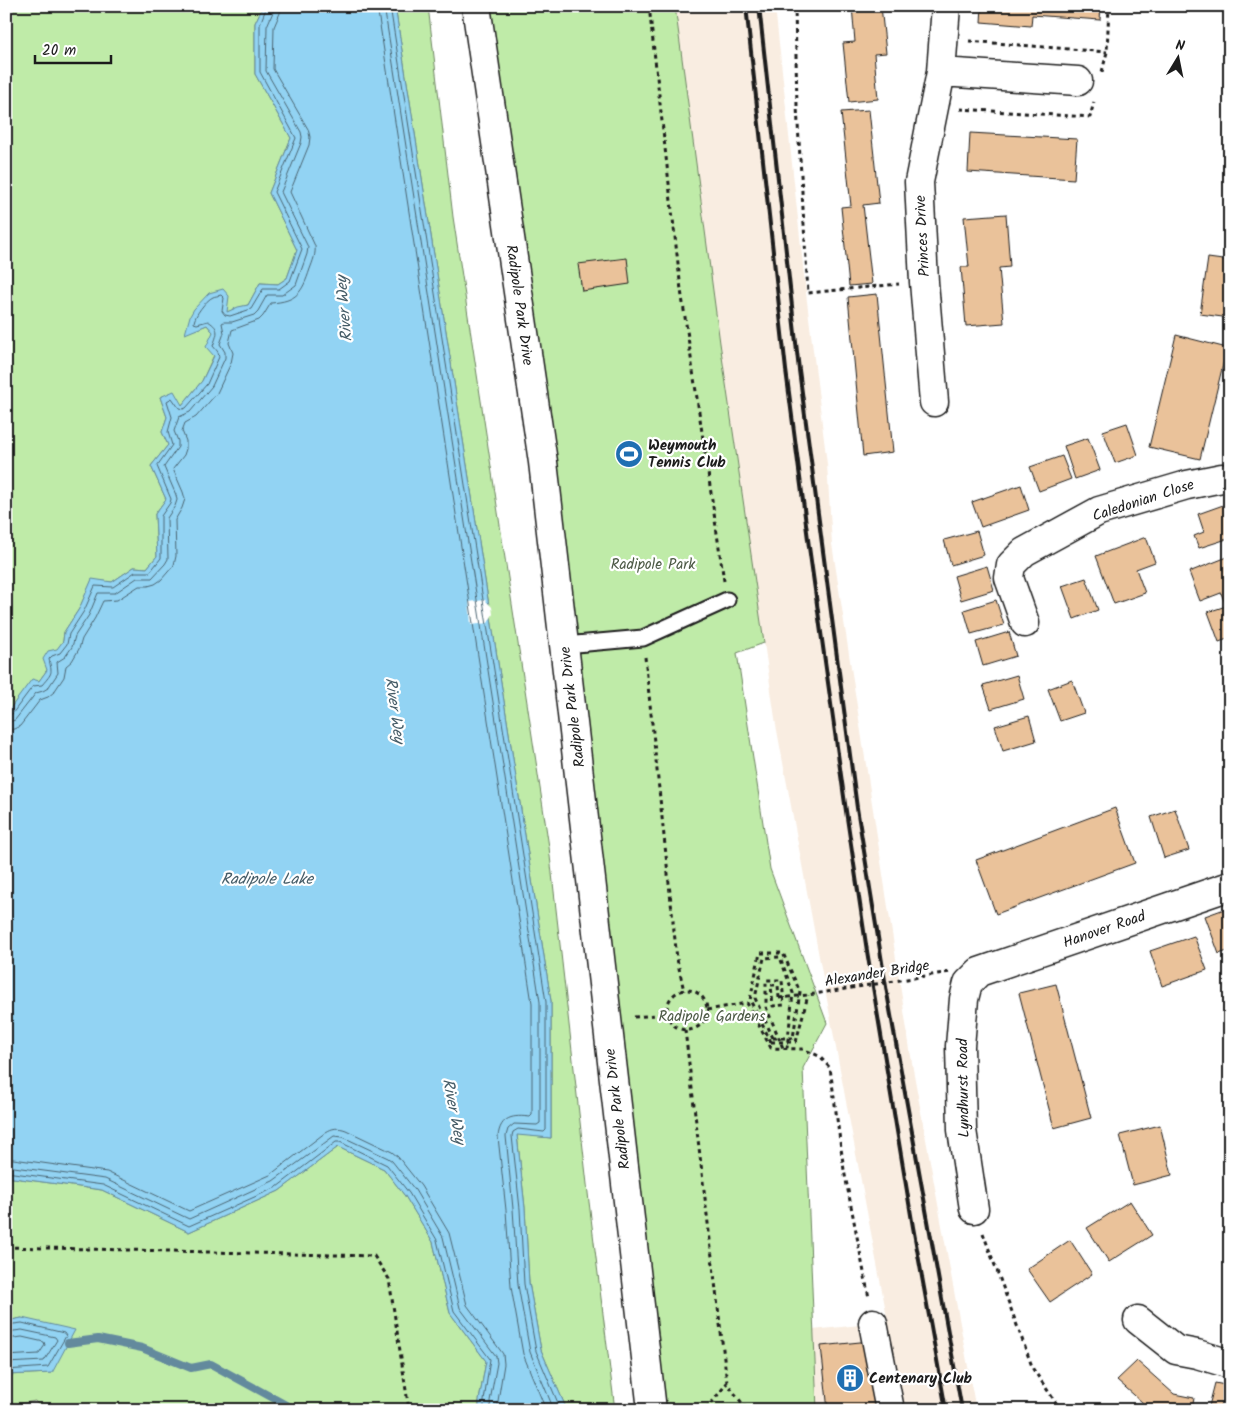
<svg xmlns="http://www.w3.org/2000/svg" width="1236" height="1416" viewBox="0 0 1236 1416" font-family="Kalam,sans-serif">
	<rect width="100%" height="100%" fill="#fff"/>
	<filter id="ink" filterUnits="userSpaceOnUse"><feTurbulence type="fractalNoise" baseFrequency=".02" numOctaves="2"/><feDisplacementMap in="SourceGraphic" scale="10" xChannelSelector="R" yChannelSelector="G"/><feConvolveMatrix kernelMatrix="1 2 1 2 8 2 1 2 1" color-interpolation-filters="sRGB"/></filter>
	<g filter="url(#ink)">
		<path fill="#f9ede1" d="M675,6H775L806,293L827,464L832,544L913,1069L976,1410H817L813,1330L888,1322L847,1107L776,725L720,343Z"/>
		<path fill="#bfeba8" stroke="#6e8462" d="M6,6H263L255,23V74L291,138L269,193L297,250L287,278L278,284L260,283L248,305C226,310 205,323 185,333L207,325L213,332L214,355L202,381L182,405L160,397L167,417L162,432L168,445L151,466L166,499L155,514L157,556L147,568L134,567L112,582L92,580L79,609L64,632L63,641L57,650L47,670L39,681L32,680L6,714Z
			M395,6H428L453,217L549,847L589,1202L615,1410H567L541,1350L529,1283L525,1208L517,1134L551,1138V1001Z
			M476,6H675L720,343L764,643L737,653L770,869L827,1023L803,1068L817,1410H652Z
			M338,1147L384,1169L405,1196L433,1242L450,1313L486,1361L479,1401V1410H43L35,1401L6,1407V1375L51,1373L22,1318L6,1321V1177L102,1190L189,1232L279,1191Z"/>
		<path fill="#92d3f3" stroke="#638a9d" d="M263,6H395L551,1001V1138L517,1135L525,1208L529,1283L541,1350L567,1410H479V1401L486,1361L450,1313L433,1242L405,1196L384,1169L338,1147L279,1191L189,1232L102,1190L6,1177V714L32,679L39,681L47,670L43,659L48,651L57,649L63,641L64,632L79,609L92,579L112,582L134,567L147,568L157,556L155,514L166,499L151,466L168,445L162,432L167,417L160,397L174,391L182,405L202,381L214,356L206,347L213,332L207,325L185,334L190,316L194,309L209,293L223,289L229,296L227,312L238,307L248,305L260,283L278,284L287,278L297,250L269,193L291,138L255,74V23Z
			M22,1318L75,1330L52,1373L6,1375V1321Z"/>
		<path fill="#fff" d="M485,600L492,607L493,614L488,623L471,625L469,602Z"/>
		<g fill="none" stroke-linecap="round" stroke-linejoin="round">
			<path stroke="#4b6572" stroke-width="1" d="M377,6L532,1003V1115L530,1117C514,1115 500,1116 498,1137L506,1210L511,1287L523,1354L546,1410
				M384,6L540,1002V1123L537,1125L514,1124L508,1129L506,1136L513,1209L518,1285L530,1352L554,1410
				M390,6L546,1002V1130L544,1132L518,1129L513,1132L512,1136L520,1209L524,1284L536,1351L561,1410
				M6,716L12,714L33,686L42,685C53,672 52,674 49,659L52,656L60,653L67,644L69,634L84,611L95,586L113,587L135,572H150L161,558V516L170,503L171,499L157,466L172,445L168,432L172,417L167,401L172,398L179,408L183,409L186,408L207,384L219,357L218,352L213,346C217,334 221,329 208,321L197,324L194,323C194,316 206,300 213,297C215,296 218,296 221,295L224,298L222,311L225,315L230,316L251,309L263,289H279L290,281L302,249L274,192L296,138L260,72V24L267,6
				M6,723L15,720L36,693L43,691L48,688L58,673L57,662L65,657L72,647L75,636L89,615L98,593H115L137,578H152L165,564L168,559L167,518L175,506L177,500L176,495L164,467L178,447V441L174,431L179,417L190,412L212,386L225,358V352L220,344L224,333L222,323L224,322H232L254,315L258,311L267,295H282L296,285L307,254L308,247L281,192L301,143L302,137L301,132L266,71L267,26L273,12V6
				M6,730L14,729L20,726L40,700L48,697L54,692L64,677L66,666L72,661L79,649L82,639L95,618L103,601L117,600L139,586H148L155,584L161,580L174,565L176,556L175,520L182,508L185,499L183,492L173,469L184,455L186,449V441L182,431L185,423L196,417L217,393L231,363L233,353L229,343L232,330L259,320L263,316L271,303C297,301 302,293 310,269C313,261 316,254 315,246L290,192L309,145L310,137L308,129L273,69L274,27L280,13L281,6
				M6,1158L107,1172L189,1211L270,1175L326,1132C332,1128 338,1127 346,1130L392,1152L398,1157L421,1186L449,1233L467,1305L503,1354L504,1364L498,1401V1410
				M6,1166L105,1179L189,1219L273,1181L334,1136L343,1137L388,1158L392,1161L415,1190L443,1237L460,1308L496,1356L497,1363L490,1401L491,1410
				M6,1172L103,1185L189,1226L277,1187L336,1142H340L387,1165L409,1193L437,1240L454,1311L490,1359L484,1401V1410
				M6,1325L22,1323L64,1333L66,1336L48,1367L6,1370
				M6,1332L22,1330L55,1337L57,1340L44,1361L6,1363
				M6,1339L22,1337L44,1342L45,1345L39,1354L6,1356"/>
			<path stroke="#638a9d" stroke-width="8" d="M68,1343L98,1339L142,1348L191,1368L211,1364L295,1410"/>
		</g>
		<path fill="#eac29a" stroke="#1c1c1c" d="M852,6H881L886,53L874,54L878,99L849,102L843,43L855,42Z
			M982,6H1101L1100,20L1032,15L1031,26L981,22Z
			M869,110L879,203L863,205L872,284L849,286L841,207L851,206L841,112Z
			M970,133L1077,139L1074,179L968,172Z
			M1006,214L1010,267L999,268L1004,323L966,326L961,267H969L964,217Z
			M627,258L630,284L582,291L578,264Z
			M1208,258L1230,261V318L1200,314Z
			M877,294L893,452L863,456L848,297Z
			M1176,335L1227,348L1200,459L1149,447Z
			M1127,423L1138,455L1115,463L1103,431Z
			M1088,438L1100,470L1075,479L1064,446Z
			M1062,456L1071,479L1039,491L1030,467Z
			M1021,485L1029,510L981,527L972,502Z
			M1226,504L1230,515V538L1199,548L1194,536L1204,532L1198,514Z
			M977,531L984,555L951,565L944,540Z
			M1146,537L1155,562L1136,569L1145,593L1114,604L1096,556Z
			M1230,556V638L1219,642L1208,612L1226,606L1221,593L1200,601L1189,572Z
			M987,566L994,590L961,600L954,576Z
			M1086,578L1098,610L1074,619L1062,586Z
			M996,600L1004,625L971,634L964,610Z
			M1009,632L1016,656L983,666L976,642Z
			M1017,675L1024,699L991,709L983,685Z
			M1072,680L1084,713L1060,721L1048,689Z
			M1029,716L1036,741L1003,751L995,726Z
			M1115,808L1135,863L996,914L976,860Z
			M1175,809L1189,850L1164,858L1151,817Z
			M1230,907V950L1219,954L1205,916Z
			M1194,936L1207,970L1162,986L1150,951Z
			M1056,984L1091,1118L1054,1128L1019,993Z
			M1160,1125L1172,1175L1133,1185L1120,1135Z
			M1130,1201L1152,1235L1109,1262L1087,1228Z
			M1070,1240L1092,1274L1050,1302L1027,1269Z
			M870,1341L878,1410H828L821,1346Z
			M1137,1361L1174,1394L1194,1398L1192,1410H1151L1117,1380Z
			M1215,1383L1230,1386V1410H1208Z"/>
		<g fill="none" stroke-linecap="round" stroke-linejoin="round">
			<g stroke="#1c1c1c" stroke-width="19">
				<path id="lane" d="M565,645L643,638L727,600"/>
			</g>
			<g stroke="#1c1c1c" stroke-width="31">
				<path id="street" d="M941,72L1078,81
					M934,402L924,282L919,182L941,72L946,6
					M1025,623L1009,578L1011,565L1024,552L1099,511L1187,485L1222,478H1230
					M974,1209L962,1130L960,1046L964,999L968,983L979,972L1230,886
					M1138,1320L1176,1350L1197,1354L1230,1364
					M873,1323L890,1410"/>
			</g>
			<g stroke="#1c1c1c" stroke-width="31">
				<path id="secondary" d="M476,6L543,462L652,1410"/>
			</g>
			<path stroke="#1c1c1c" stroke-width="3" stroke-dasharray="4 4" stroke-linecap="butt" d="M649,6L681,290L724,581
				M795,6L797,107L808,293L899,284
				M969,41L1107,52
				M1102,72L1107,52L1109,6
				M960,109L1090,117L1094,102
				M645,657L677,959L684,991
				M667 1010a20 20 0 1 1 40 0a20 20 0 1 1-40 0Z
				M779,998L778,985H771L773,1006L784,1005L782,980H766V1007L783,1048
				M707,1010L747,1003L771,1048L803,1049L819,1056L830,1068L844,1170L869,1298
				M634,1017L668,1014
				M685,1030L727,1383L747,1410
				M773,1038L755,998L764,958L780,957L793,993L787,1048
				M771,1042L750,1000L760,953H783L800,992L793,1038
				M796,1042L808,995
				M983,1233L1033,1369L1061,1410
				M6,1247L374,1256L389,1279L409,1410
				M706,1410L727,1383"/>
			<use href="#lane" stroke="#fff" stroke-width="15"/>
			<use href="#street" stroke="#fff" stroke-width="28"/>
			<use href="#secondary" stroke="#fff" stroke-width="28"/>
			<path stroke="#1c1c1c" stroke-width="4" d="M746,6L786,370L809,547L846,811L867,951L913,1227L946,1410
				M759,6L799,370L857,808L887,993L962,1410"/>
			<path stroke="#1c1c1c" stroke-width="3" stroke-dasharray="4 4" stroke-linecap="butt" d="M779,998L808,995L950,972
				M773,1038H793
				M771,1042H796"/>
		</g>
	</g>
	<defs>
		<g id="stadium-disc" transform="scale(1.4375)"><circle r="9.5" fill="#1f6fb2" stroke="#fff"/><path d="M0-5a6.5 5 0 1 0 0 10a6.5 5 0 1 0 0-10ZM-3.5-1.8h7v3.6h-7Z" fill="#fff"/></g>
		<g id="building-disc" transform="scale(1.4375)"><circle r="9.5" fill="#1f6fb2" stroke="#fff"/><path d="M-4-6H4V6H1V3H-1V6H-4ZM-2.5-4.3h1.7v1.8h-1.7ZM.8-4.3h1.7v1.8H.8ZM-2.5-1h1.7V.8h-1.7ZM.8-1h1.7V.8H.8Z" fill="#fff"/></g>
	</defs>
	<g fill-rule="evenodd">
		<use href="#stadium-disc" x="629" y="454"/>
		<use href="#building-disc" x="850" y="1378"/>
	</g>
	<g text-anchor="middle" stroke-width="4.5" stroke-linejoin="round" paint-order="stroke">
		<g font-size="15" fill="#1c1c1c" stroke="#fff">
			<text transform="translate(922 236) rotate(-93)" y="5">Princes Drive</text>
			<text transform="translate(520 305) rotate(82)" y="5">Radipole Park Drive</text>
			<text transform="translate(1143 500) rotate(-18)" y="5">Caledonian Close</text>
			<text transform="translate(572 707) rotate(-97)" y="5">Radipole Park Drive</text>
			<text transform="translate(1104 929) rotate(-19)" y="5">Hanover Road</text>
			<text transform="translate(877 973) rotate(-9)" y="5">Alexander Bridge</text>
			<text transform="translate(963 1088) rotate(-91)" y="5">Lyndhurst Road</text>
			<text transform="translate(617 1109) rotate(-97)" y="5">Radipole Park Drive</text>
		</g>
		<g font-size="15" font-weight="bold" fill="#1c1c1c" stroke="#fff" text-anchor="start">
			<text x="648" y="450">Weymouth<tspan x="648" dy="17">Tennis Club</tspan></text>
			<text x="869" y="1383">Centenary Club</text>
		</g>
		<g font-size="15" fill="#4d5a46" stroke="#fff">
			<text x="653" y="569">Radipole Park</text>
			<text x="712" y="1021">Radipole Gardens</text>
		</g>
		<g font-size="16" font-style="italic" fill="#455c67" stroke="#fff">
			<text transform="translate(343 309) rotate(-95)" y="6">River Wey</text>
			<text transform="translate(396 710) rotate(82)" y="6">River Wey</text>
			<text x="267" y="884">Radipole Lake</text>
			<text transform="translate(455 1111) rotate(79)" y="6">River Wey</text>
		</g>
	</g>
	<rect width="1236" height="1416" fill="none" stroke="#fff" stroke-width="25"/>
	<rect x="12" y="12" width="1211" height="1391" fill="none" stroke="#1c1c1c" stroke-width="2" filter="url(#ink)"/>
	<g transform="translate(1178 58) rotate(10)" stroke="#ffffff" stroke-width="4" paint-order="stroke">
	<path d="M0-4L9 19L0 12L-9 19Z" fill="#1c1c1c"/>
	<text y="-8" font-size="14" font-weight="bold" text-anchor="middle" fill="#1c1c1c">N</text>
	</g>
	<path d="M35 55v8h76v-8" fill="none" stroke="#1c1c1c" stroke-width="2.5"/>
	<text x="42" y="55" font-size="15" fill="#1c1c1c" stroke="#ffffff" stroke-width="4" paint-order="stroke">20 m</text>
</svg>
